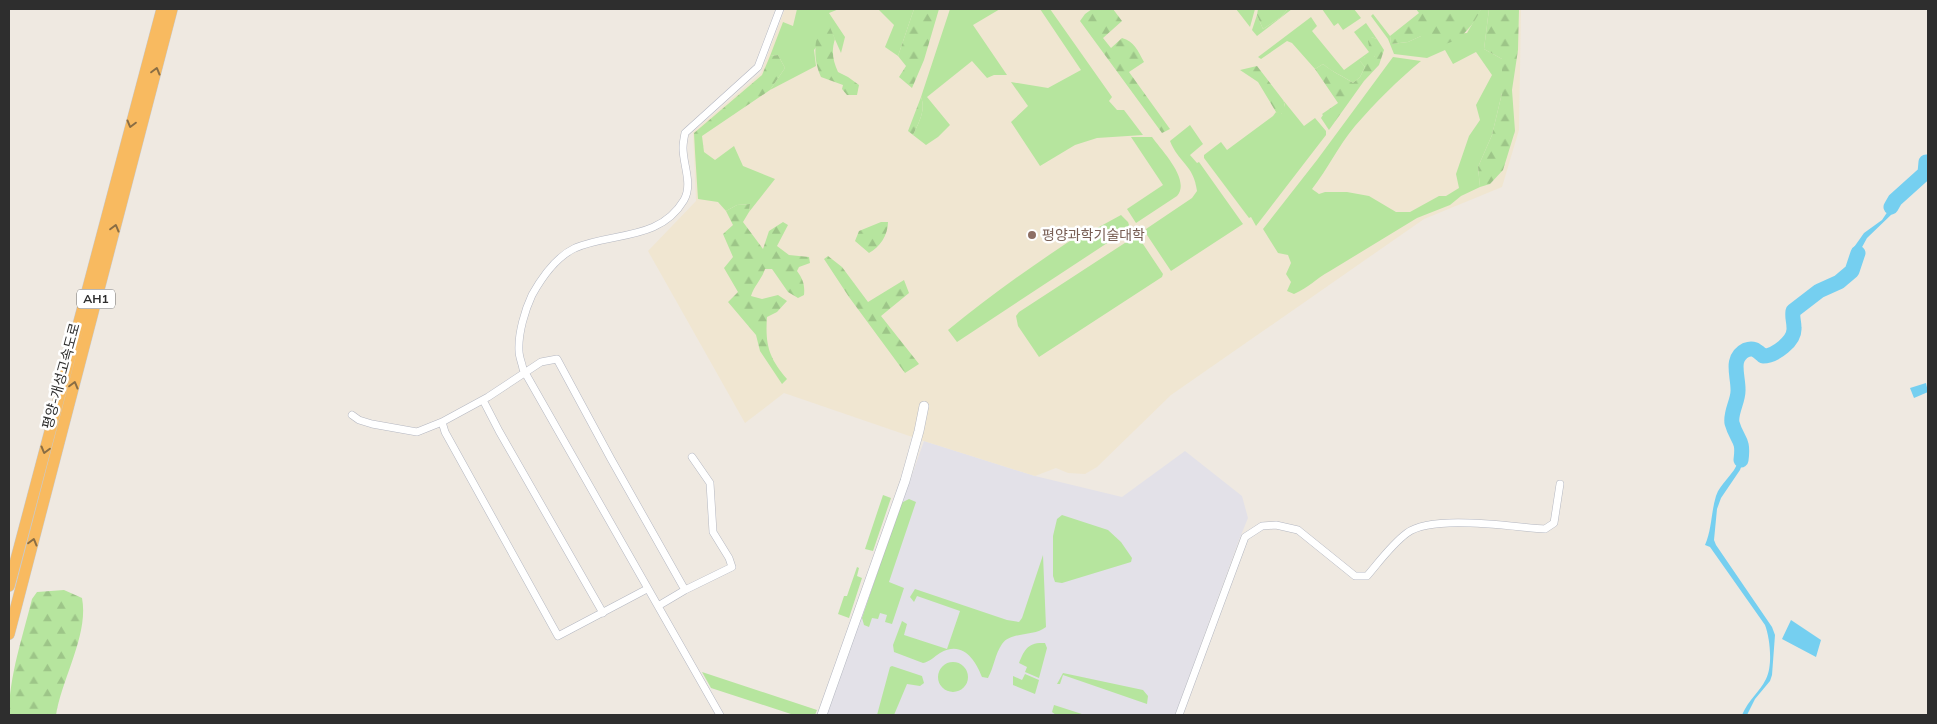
<svg xmlns="http://www.w3.org/2000/svg" width="1937" height="724" viewBox="0 0 1937 724" font-family="Mulish,'Noto Sans KR',sans-serif">
	<defs>
		<pattern id="forest-firs" width="22" height="20" patternUnits="userSpaceOnUse" patternTransform="scale(1.25)"><rect width="22" height="20" fill="#b6e59e"/><path d="M5 1l3.5 6h-7zM16 11l3.5 6h-7z" fill="#9dc588"/></pattern>
	</defs>
	<rect width="100%" height="100%" fill="#efe9e1"/>
	<path fill="#e3e1e8" d="M924,441L1035,476L1122,497L1185,451L1242,496L1248,518L1239,540L1175,715H827Z"/>
	<path fill="#f0e6d1" d="M785,9H1521L1519,130L1502,187L1424,219L1171,395L1097,467L1085,474L1068,473L1056,468L1035,476L924,441L784,393L745,423L648,251L696,201L693,132L761,73Z"/>
	<path fill="#b6e59e" d="M797,9H839L829,13L845,37L841,53L830,28L814,50L816,66L770,90L785,68L778,55L770,56L783,22L793,26Z
		M878,9H914L898,56L885,47L894,25Z
		M950,9H1000L973,25L1007,75H994L987,78L972,61L927,97L950,125L938,137L926,145L913,135C919,122 926,110 921,97Z
		M1040,9H1050L1112,97L1109,101L1117,110H1124L1143,135L1097,138L1075,145L1040,166L1011,122L1028,106L1011,82L1048,88L1081,70Z
		M1236,9H1255L1250,27Z
		M1288,9H1292L1257,36L1252,30L1257,15L1263,29L1281,17Z
		M1322,9H1354L1361,18L1343,30L1338,23L1334,26Z
		M1481,9H1489L1484,49L1502,59V93L1492,135L1478,167L1480,187L1461,196L1450,205L1417,218L1330,271C1315,279 1310,287 1294,294L1287,291L1291,282L1286,274L1291,263L1288,255L1278,253L1263,229L1317,160L1393,57L1421,61C1398,80 1375,103 1355,126C1338,146 1328,169 1312,189L1319,194L1325,192H1347L1369,196L1396,212H1410L1439,196H1446L1459,188L1456,174L1469,136L1480,120L1476,105L1492,75L1476,52L1453,64L1445,50L1427,58L1394,54L1388,39L1371,16L1373,14L1390,36L1391,44L1408,42L1421,36L1467,33Z
		M1311,17L1317,26L1312,31L1344,70L1369,52L1354,32L1366,23L1377,39L1371,37L1377,53L1374,57H1365L1360,61L1365,67L1360,77L1353,83C1342,75 1333,73 1323,64L1315,69L1292,43L1287,41L1261,59L1258,57Z
		M1283,100L1304,126L1315,118L1326,131V135L1256,226L1251,217L1249,218L1204,158V155L1221,142L1227,150L1273,116L1276,112L1281,114L1285,105Z
		M1190,125L1203,144L1190,155L1197,163L1199,162L1243,224L1171,271L1147,235L1146,229L1192,198L1197,191C1194,165 1178,162 1170,141Z
		M1131,137H1152C1162,151 1191,180 1177,196L1136,223L1127,209L1163,185Z
		M734,146L743,166L775,179L749,212L750,204L737,205L726,211L718,202L698,199L695,152H704L715,160Z
		M1121,215L1128,222L1130,228L957,342L948,330C991,295 1037,262 1084,232L1088,233Z
		M1134,237L1139,238L1163,274L1162,277L1039,357L1018,326L1016,316L1019,312Z
		M883,495L891,498L873,551L865,549Z
		M909,499L916,502L889,582L904,588L892,624L885,622L887,615L880,613L878,619L872,618L869,627L864,625L862,618L901,503Z
		M1062,515L1108,530L1121,542L1132,558L1131,562L1062,583L1055,582L1053,576V536L1057,519Z
		M1043,555L1046,627C1034,637 1011,631 1002,644C995,654 994,667 988,678L982,677C975,659 962,640 940,653C934,657 929,662 923,663L894,652L893,645L902,621L907,624L904,635L947,649L960,611L917,596L914,602L910,597L915,589L1007,620L1019,622L1022,618Z
		M857,567L859,568L857,576L862,578L849,618L838,614L844,596H847Z
		M1042,643H1045L1047,648L1039,678L1025,672L1027,667L1019,663C1024,651 1027,643 1042,643Z
		M938 677a15 15 0 1 1 30 0a15 15 0 1 1-30 0Z
		M892,666L922,676L924,683L920,686L907,684L894,715H877L890,667Z
		M702,672L817,710L815,715H794L711,688Z
		M1063,673L1143,690L1148,696L1147,704L1063,675L1060,684H1057Z
		M1025,674L1039,680L1035,694L1013,685V676L1022,680Z
		M1054,705L1085,715H1056L1052,712Z"/>
	<path fill="url(#forest-firs)" d="M914,9H939L924,60L912,88L899,77L906,66L898,56Z
		M1092,9H1113L1122,21L1103,38L1111,48L1122,38C1134,41 1138,51 1144,62L1129,72L1170,129L1162,133L1080,21L1085,14Z
		M1258,9H1288L1281,17L1263,29L1257,15Z
		M1416,9H1481C1471,32 1445,58 1421,36L1408,42L1391,44L1390,36L1419,13Z
		M1489,9H1519L1518,50L1512,90L1515,131L1503,170L1490,184L1480,187L1478,167L1492,135L1502,93V59L1484,49Z
		M818,27H830L835,39C831,51 833,61 838,72L848,77L859,85L857,95H847L842,89L843,85L821,77C813,59 815,46 818,27Z
		M1371,37L1377,39L1384,50L1379,65L1364,81L1329,130L1321,118L1323,115L1322,114L1338,103L1315,69L1323,64C1332,72 1343,76 1353,83L1360,77L1365,67L1359,60L1365,57H1374L1376,53L1369,46L1368,41Z
		M778,55L785,68L770,90L702,136L704,152H695L694,133L762,75L770,56Z
		M1257,66L1283,100C1286,106 1285,110 1280,115L1276,112L1258,82L1240,70Z
		M921,97C926,110 919,122 913,135L908,131Z
		M750,204L749,212L743,222L763,249L769,231L783,222L788,225L777,246L789,255L809,257L810,263L799,267L797,271C803,279 805,285 804,295L798,298L788,292L772,269H765C762,279 754,286 751,296L762,299L778,295L787,301L777,312L767,317C765,345 769,358 787,379L782,384L760,351L756,335L728,302L738,292L724,268L733,257L723,234L733,225L726,211L737,205Z
		M881,222H888C888,235 880,247 869,253L855,241L859,231Z
		M828,256L842,267L868,302L904,280L909,293L881,316L919,364L905,373L849,297L824,259Z
		M64,590L82,598C89,634 62,678 56,715H9C9,676 23,636 32,599L37,592Z"/>
	<path fill="#75cff0" d="M1928,159V176L1896,205L1893,213L1867,238L1861,249L1857,269L1853,277L1797,313C1793,322 1799,332 1796,342L1771,360H1760L1755,354C1749,352 1743,355 1740,361V395L1736,405L1733,422L1742,443L1743,462L1740,470L1721,498L1717,509L1714,540L1716,545L1772,627L1775,635L1772,675L1770,681L1755,699L1747,715H1742C1749,699 1759,693 1766,679C1773,666 1770,638 1765,625L1710,547L1705,545C1712,529 1711,512 1716,496C1720,483 1735,474 1738,461C1741,447 1730,438 1729,425C1729,414 1734,402 1735,391C1737,376 1728,348 1752,349L1763,356H1768L1790,342L1793,333L1791,314C1799,305 1809,297 1820,291C1831,285 1842,281 1851,272L1855,252L1852,250L1864,233L1882,220L1898,196L1917,181L1920,176L1921,167Z
		M1926,383L1928,392L1914,398L1910,388Z
		M1791,620L1821,640L1816,657L1782,639Z"/>
	<g fill="none" stroke-linecap="round" stroke-linejoin="round">
		<path stroke="#75cff0" stroke-width="15" d="M1891,207L1895,200L1925,173L1926,162H1928
			M1741,460C1744,438 1737,441 1732,423C1730,412 1739,400 1738,389C1738,375 1730,358 1746,350C1754,347 1757,351 1763,356C1775,356 1795,341 1794,328C1794,321 1792,318 1793,311L1819,291L1839,282L1852,271L1858,253"/>
		<g stroke="#b4b7c1" stroke-width="8">
			<path id="minor" d="M483,400L499,431L603,613
				M352,415L359,420L372,424L417,432L442,422L488,397L541,362L557,359L611,459L685,590
				M442,422L445,432L558,636L647,589
				M658,606L685,590L732,567L729,558L713,532L710,483L692,457
				M720,715L523,369C522,363 519,357 519,351C518,333 525,310 532,295C542,277 556,257 575,248C612,232 660,241 684,200C693,184 683,165 683,148C683,143 684,138 685,133L758,67L780,9
				M1179,715L1245,537L1262,526L1276,525L1298,530L1355,576H1367C1379,562 1392,544 1407,533C1433,514 1512,527 1545,529L1554,523L1560,484"/>
		</g>
		<g stroke="#b4b7c1" stroke-width="10">
			<path id="tertiary" d="M822,715L905,481L919,431L924,406"/>
		</g>
		<g stroke="#c9c9c9" stroke-width="12">
			<path id="trunk" d="M9,586L162,9
				M9,634L172,9"/>
		</g>
		<use href="#minor" stroke="#fff" stroke-width="7"/>
		<use href="#tertiary" stroke="#fff" stroke-width="9"/>
		<use href="#trunk" stroke="#f8ba60" stroke-width="11"/>
	</g>
	<defs><path id="oneway-chevron" d="M-2-3.5L2.5 0L-2 3.5" fill="none" stroke-width="1.6" stroke-linecap="round" stroke-linejoin="round" transform="scale(1.25)"/></defs>
	<g stroke="#896d44">
		<use href="#oneway-chevron" transform="translate(156 71) rotate(-75)"/>
		<use href="#oneway-chevron" transform="translate(131 124) rotate(105)"/>
		<use href="#oneway-chevron" transform="translate(115 228) rotate(-75)"/>
		<use href="#oneway-chevron" transform="translate(74 385) rotate(-75)"/>
		<use href="#oneway-chevron" transform="translate(45 450) rotate(105)"/>
		<use href="#oneway-chevron" transform="translate(33 542) rotate(-75)"/>
	</g>
	<circle fill="#8d6e63" stroke="#fff" stroke-width="2" cx="1032" cy="235" r="5"/>
	<g text-anchor="middle" stroke-width="5" stroke-linejoin="round" paint-order="stroke">
		<rect fill="#fff" stroke="#6d6d6d" stroke-width="1" x="77" y="289.5" width="38" height="19" rx="4"/>
		<g font-size="12" font-weight="bold" fill="#2e2e2e">
			<text x="96" y="303">AH1</text>
		</g>
		<g font-size="14" fill="#785e54" stroke="#fff" text-anchor="start">
			<text x="1042" y="240">평양과학기술대학</text>
		</g>
		<g font-size="14" fill="#2e2e2e" stroke="#fff">
			<text transform="translate(61 376) rotate(-75)" y="5">평양-개성고속도로</text>
		</g>
	</g>
	<rect width="1937" height="724" fill="none" stroke="#2e2e2e" stroke-width="20"/>
</svg>
